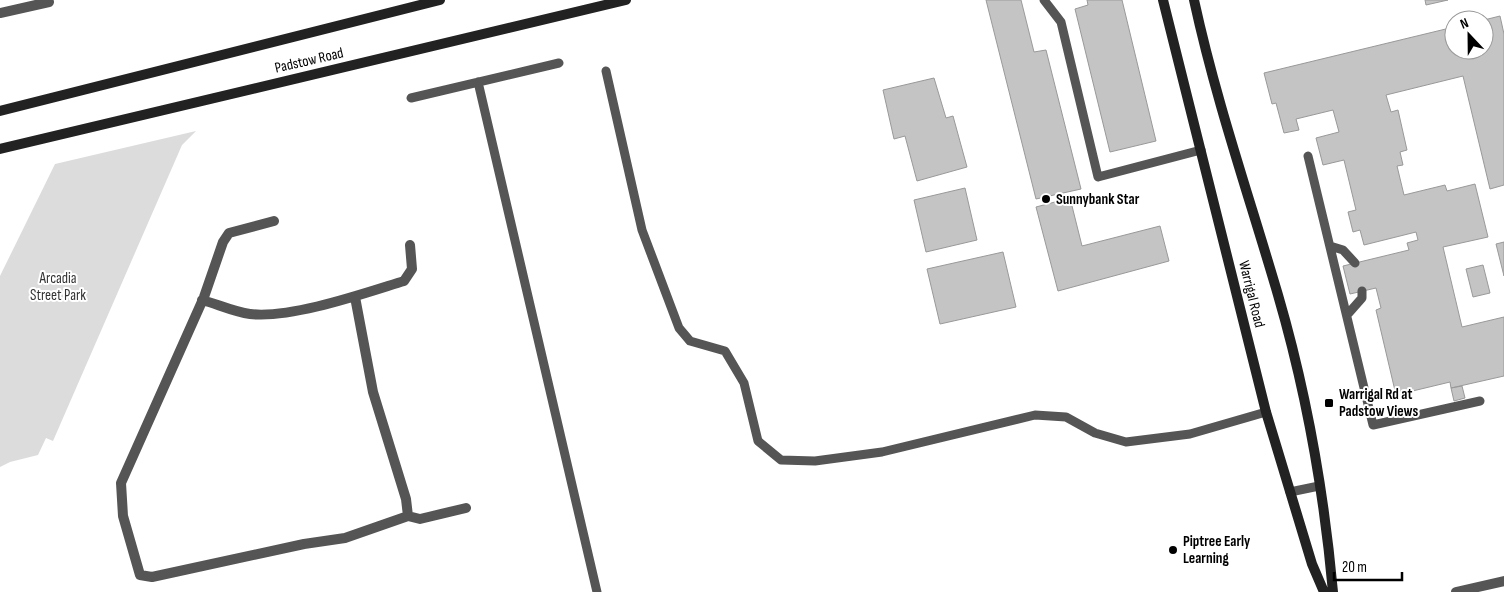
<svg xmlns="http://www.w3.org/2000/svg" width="1504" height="592" viewBox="0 0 1504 592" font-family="'Sofia Sans Condensed',sans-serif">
	<rect width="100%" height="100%" fill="#fff"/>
	<path fill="#dcdcdc" d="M196,131L182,145L53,441L46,438L38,455L10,462L0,467V276L55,164Z"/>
	<path fill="#c4c4c4" stroke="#999" d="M986,0H1021L1034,52L1046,50L1081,189L1036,199Z
		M1087,0H1122L1156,141L1110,152L1075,9L1088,5Z
		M1425,0H1448L1426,5Z
		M1500,16L1504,34V185L1490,189L1463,76L1386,95L1391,112L1398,110L1407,150L1400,152L1403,165L1397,166L1404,195L1445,185L1447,191L1475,184L1488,237L1443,247L1462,327L1504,317V376L1451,388L1450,382L1396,395L1376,310L1381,308L1376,288L1350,294L1343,266L1409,250L1407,243L1418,240L1416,232L1364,245L1360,230L1353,232L1348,212L1356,210L1344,160L1323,165L1316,138L1339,132L1333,110L1296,119L1299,130L1284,133L1276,103L1272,104L1264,73L1454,27V50H1484V20Z
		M934,78L946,118L953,116L967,167L917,181L905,136L894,139L883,90Z
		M965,188L977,240L926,252L914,200Z
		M1070,198L1082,246L1160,226L1169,261L1058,291L1036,207Z
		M1504,242V276L1496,244Z
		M1003,252L1016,307L940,324L927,269Z
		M1483,265L1490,293L1473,297L1466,269Z
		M1462,386L1465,398L1454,401L1451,388Z"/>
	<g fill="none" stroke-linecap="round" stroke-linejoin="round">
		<path stroke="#555" stroke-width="9" d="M1044,0L1061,22L1098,177L1201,150
			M606,71L642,230L679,328L690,341L725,351L744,383L758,441L781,460L815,461L882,452L1035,415L1066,417L1095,433L1126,442L1190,434L1266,412
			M478,82L597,592
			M411,98L559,63
			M1308,156L1373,425L1480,401
			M1330,246L1343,250L1355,263
			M1347,315L1362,298V291
			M1290,492L1319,486"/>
		<path stroke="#555" stroke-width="10" d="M0,13L49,2
			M274,221L229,233L223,242L204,297L121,483L123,516L140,575L152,577L304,544L345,538L408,516L406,499L373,392L355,297
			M202,300C217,304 234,312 250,314C291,319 365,293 404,281L412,269L410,245
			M408,516L420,519L466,508
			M1456,592L1504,581"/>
		<path stroke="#222" stroke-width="10" d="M1163,0L1266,412L1312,564L1324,592
			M1194,0C1216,101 1249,196 1278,295C1306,391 1324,492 1333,592
			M0,111L440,0
			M0,149L626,0"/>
	</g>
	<g fill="#000" stroke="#fff" stroke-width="2">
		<circle cx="1046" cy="199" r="5"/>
		<rect x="1324" y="398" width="10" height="10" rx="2.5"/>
		<circle cx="1173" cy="550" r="5"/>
	</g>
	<g text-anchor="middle" stroke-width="4" stroke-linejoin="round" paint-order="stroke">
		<g font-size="15" fill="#000" stroke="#fff">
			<text transform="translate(309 60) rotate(-13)" y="5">Padstow Road</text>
			<text transform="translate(1252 294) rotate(76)" y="5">Warrigal Road</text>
		</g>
		<g font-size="15" font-weight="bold" fill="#000" stroke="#fff" text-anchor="start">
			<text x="1056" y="204">Sunnybank Star</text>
			<text x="1339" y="399">Warrigal Rd at<tspan x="1339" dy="17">Padstow Views</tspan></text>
			<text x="1183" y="546">Piptree Early<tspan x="1183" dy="17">Learning</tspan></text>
		</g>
		<g font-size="15" fill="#333" stroke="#fff">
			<text x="58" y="283">Arcadia<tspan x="58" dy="17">Street Park</tspan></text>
		</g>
	</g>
	<g transform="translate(1469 35) rotate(338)"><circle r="24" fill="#ffffff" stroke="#999999"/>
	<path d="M0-4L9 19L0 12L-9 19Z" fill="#000000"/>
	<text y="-8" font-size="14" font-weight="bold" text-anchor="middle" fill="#000000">N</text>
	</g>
	<path d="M1334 572v8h68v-8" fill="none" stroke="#000000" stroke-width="2.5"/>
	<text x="1342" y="572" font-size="15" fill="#000000" stroke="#ffffff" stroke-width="4" paint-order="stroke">20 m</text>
</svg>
